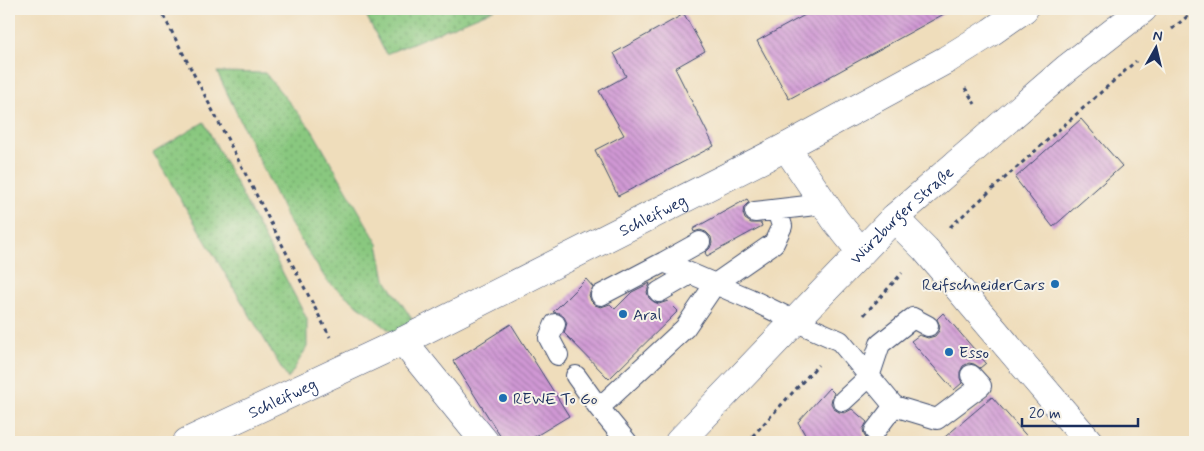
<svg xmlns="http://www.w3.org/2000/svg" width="1204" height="451" viewBox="0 0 1204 451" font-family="Mynerve,sans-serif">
	<defs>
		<pattern id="grass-dots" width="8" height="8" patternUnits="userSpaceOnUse" patternTransform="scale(1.25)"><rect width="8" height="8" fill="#89c87f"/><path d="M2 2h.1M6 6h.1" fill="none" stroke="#6fa36b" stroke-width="1.8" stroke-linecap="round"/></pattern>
		<pattern id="building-back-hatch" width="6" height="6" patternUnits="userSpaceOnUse" patternTransform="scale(1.25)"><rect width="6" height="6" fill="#d098d4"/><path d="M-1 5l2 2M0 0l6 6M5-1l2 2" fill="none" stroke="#a87caf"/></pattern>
	</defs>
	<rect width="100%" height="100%" fill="#f7f3e8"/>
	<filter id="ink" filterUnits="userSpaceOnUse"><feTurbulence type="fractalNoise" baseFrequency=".02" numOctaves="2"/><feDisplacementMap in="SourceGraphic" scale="10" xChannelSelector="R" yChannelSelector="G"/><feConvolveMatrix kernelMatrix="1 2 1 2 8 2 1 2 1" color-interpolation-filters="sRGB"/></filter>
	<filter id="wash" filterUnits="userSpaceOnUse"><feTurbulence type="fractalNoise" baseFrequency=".0096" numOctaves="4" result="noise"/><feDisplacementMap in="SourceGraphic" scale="20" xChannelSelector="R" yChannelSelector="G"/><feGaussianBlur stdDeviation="1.12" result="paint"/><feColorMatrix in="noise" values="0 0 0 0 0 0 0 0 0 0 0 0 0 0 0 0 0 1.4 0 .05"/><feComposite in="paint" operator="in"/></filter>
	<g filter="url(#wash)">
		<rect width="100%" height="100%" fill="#efddbb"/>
		<path fill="url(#grass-dots)" stroke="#527c6e" d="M363,9H495L386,54Z
			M217,72L265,73L312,130L378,244L385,279L414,322L394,334L327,281L288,220Z
			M204,122L307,319V347L288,379L153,153Z"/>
		<g id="blocks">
			<path fill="url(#building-back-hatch)" d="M816,9H953L789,99L757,41Z
				M684,14L705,51L675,68L714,146L618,196L595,150L624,135L599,91L626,76L614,53Z
				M1081,119L1122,166L1053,227L1015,178Z
				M747,199L749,202L744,207L743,213L745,219L751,223H761L762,226L707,256L705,253L710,248L712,243L711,237L706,232L700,230L694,232L693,229Z
				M586,279L593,287L589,295L591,301L595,305L601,307L610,304L615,309L632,292L650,283L647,292L649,298L654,302L659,304L668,301L678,311L609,379L564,333L567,323L564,317L559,313L553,312Z
				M943,313L986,363L980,368L974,364L969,363L963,366L960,372V378L962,383L954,390L911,341L919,335L928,338L935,336L939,331L940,326L937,319Z
				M511,324L569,416L526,442H504L453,361Z
				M829,388L834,393L832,398L831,403L834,409L839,412L845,413L852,409L867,422L863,429L864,435L867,440L872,442H809L798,422Z
				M992,397L1032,442H939Z"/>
		</g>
	</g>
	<g filter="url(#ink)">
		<use href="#blocks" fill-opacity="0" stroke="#3b496c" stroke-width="1"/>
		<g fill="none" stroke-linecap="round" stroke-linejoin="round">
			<g stroke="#3b496c" stroke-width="22">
				<path id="lane" d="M755,212L824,204
					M664,262L700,242
					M659,292L690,274
					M601,295L664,262L750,299L795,321L840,341L894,406L875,431
					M555,324L549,338L558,355
					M576,376L599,408L627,442
					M843,401L869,377L880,344L913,318L928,326
					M894,406L937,419L981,386L971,375
					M599,408L685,328L715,284L774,243L782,226L777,210"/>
			</g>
			<g stroke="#3b496c" stroke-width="29">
				<g id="street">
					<path d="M786,147L836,221L861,252"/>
					<path d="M894,218L925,249L1089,442"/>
					<path d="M403,341L485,442"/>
					<path id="s1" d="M187,442L403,341L786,147L946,60L991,32L1024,9"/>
				</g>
			</g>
			<g stroke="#3b496c" stroke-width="29">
				<g id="secondary">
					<path id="s2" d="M679,442L894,218L1066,69L1143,9"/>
				</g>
			</g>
			<path stroke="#3b496c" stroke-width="3" stroke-dasharray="4 4" stroke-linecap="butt" d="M160,9L330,337
				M1172,29L1195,10
				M965,88L975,104
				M950,227L1136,61
				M864,315L902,273
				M747,442L818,365"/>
			<use href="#lane" stroke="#fff" stroke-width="20"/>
			<use href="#street" stroke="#fff" stroke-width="28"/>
			<use href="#secondary" stroke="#fff" stroke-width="28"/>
		</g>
	</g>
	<g fill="#1f6fb2" stroke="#f7f3e8" stroke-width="2">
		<circle cx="1055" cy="284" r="5"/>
		<circle cx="623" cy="314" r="5"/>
		<circle cx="949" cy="352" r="5"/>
		<circle cx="503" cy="398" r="5"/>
	</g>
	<g text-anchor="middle" stroke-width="4" stroke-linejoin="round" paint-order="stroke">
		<g font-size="16" fill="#1b2f5e" stroke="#f7f3e8">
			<text dy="6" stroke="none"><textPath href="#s1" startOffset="518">Schleifweg</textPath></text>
			<text dy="6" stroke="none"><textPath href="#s2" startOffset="318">Würzburger Straße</textPath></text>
			<text dy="6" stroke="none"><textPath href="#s1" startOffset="105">Schleifweg</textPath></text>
		</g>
		<g font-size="16" fill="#1b2f5e" stroke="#f7f3e8" text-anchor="start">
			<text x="1045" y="290" text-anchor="end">ReifschneiderCars</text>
			<text x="633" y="320">Aral</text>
			<text x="959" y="358">Esso</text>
			<text x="513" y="404">REWE To Go</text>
		</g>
	</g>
	<rect width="1204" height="451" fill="none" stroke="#f7f3e8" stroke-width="30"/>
	<g transform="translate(1156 48) rotate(8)" stroke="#f7f3e8" stroke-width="4" paint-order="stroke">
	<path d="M0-4L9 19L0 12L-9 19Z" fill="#1b2f5e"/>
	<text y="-8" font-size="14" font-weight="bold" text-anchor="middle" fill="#1b2f5e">N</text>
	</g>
	<path d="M1022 418v8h116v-8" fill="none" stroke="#1b2f5e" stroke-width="2.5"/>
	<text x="1029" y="418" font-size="15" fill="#1b2f5e" stroke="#f7f3e8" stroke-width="4" paint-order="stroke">20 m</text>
</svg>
